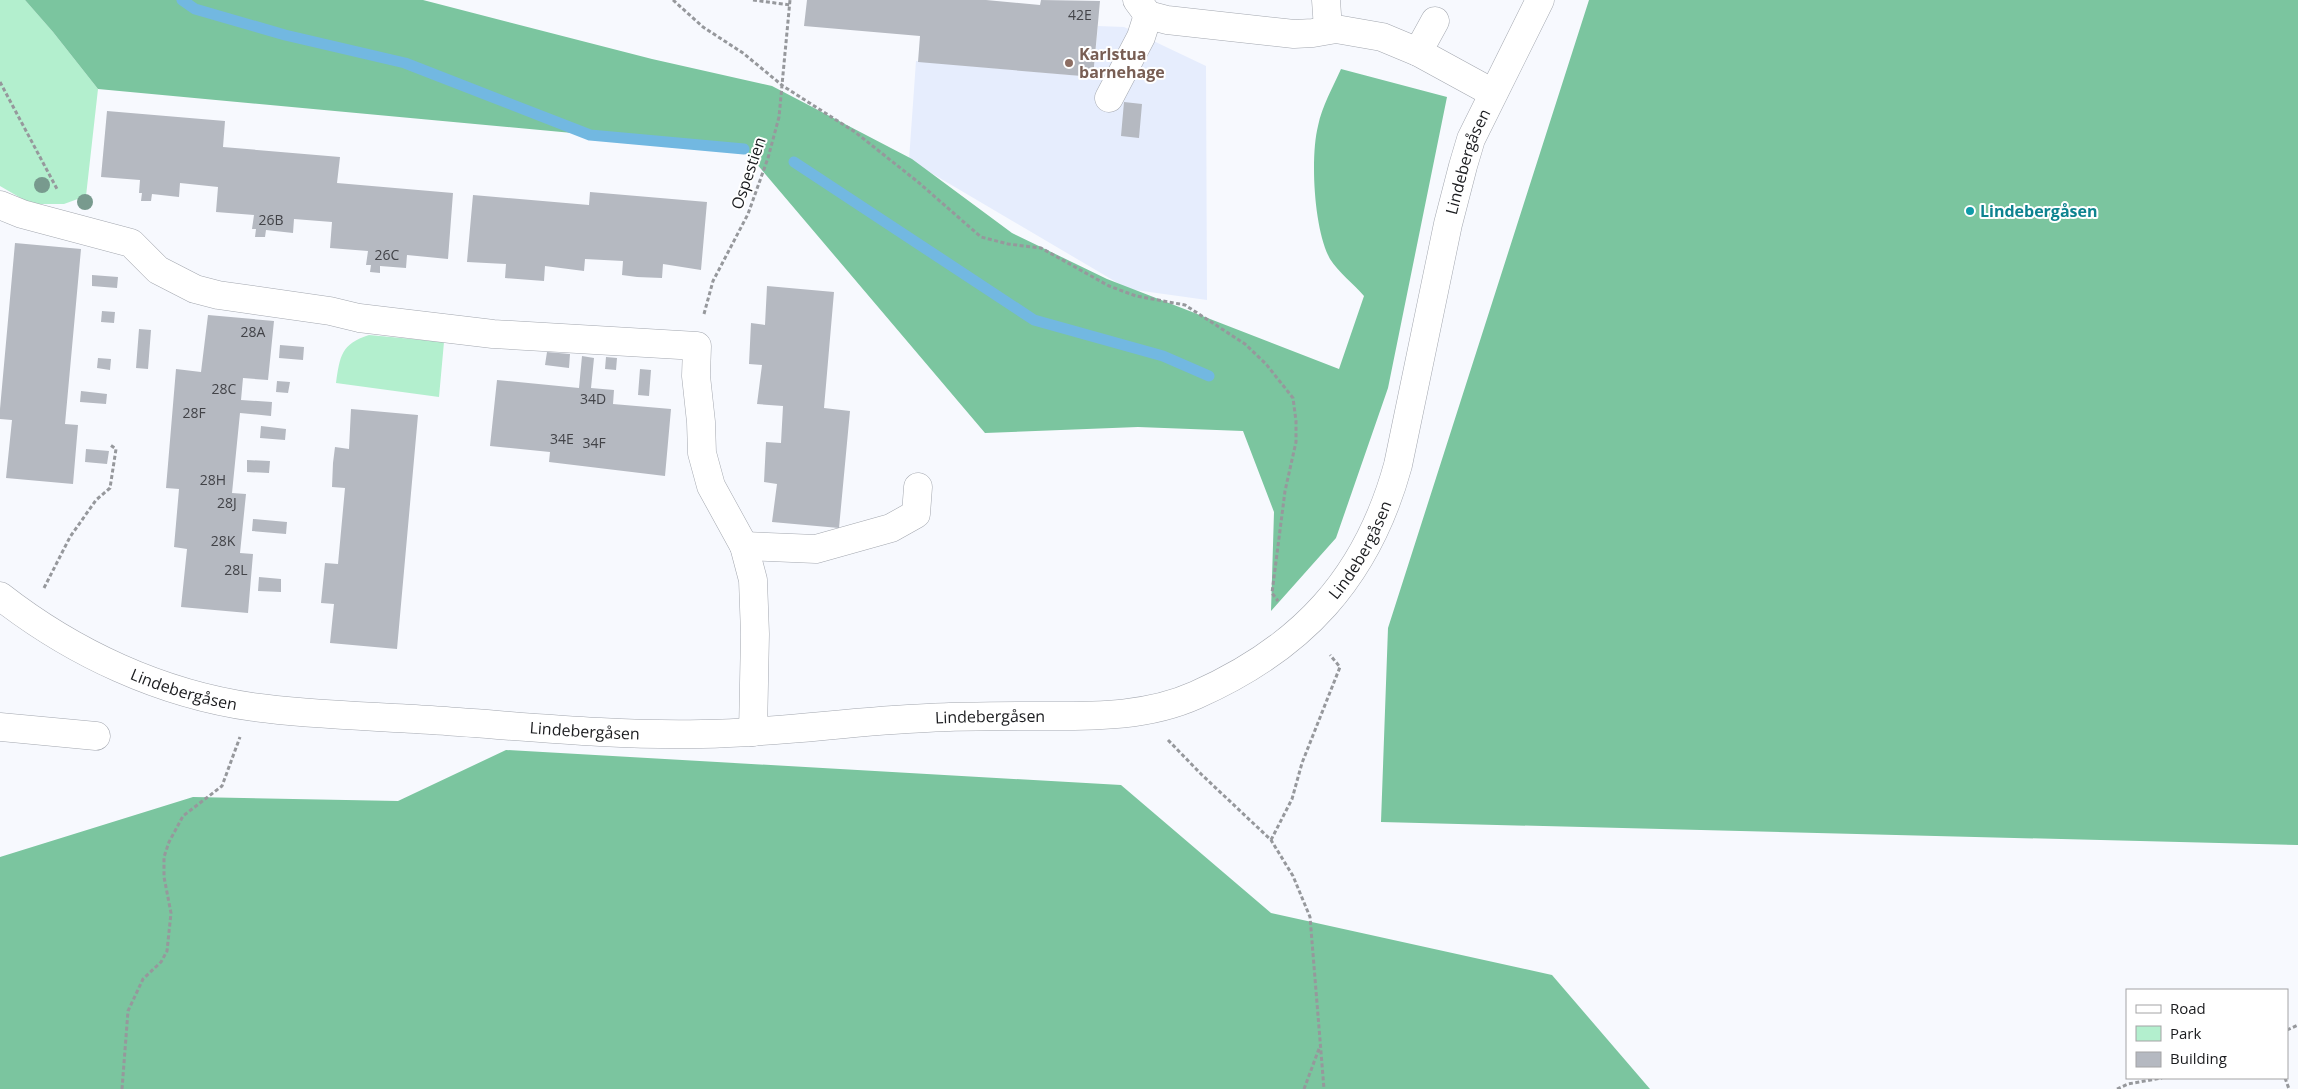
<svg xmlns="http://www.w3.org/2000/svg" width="2298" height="1089" viewBox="0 0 2298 1089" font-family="'Open Sans',sans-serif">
	<rect width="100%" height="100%" fill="#f7f9fe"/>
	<path fill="#e6edfd" d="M1098,26L1124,27L1206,66L1207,300L1128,289L909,160L916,61L1093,77Z"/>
	<path fill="#b3efce" d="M0,0H25L53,32L98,89L86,196L64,204H31L0,186Z
		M369,335L444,342L439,397L336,383C340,356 341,344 369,335Z"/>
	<path fill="#7bc59f" d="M25,0H423L652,59L772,86L912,159L1012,233L1107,279L1339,369L1364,296C1354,284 1338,272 1330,259C1314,230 1310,158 1318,126C1322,106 1333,87 1341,69L1447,97L1388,388L1336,538L1271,611L1274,512L1243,431L1138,427L985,433L744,149L98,89L53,32Z
		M1589,0H2298V845L1381,822L1388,628Z
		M506,750L1121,785L1271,913L1552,975L1650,1089H0V857L193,797L398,801Z"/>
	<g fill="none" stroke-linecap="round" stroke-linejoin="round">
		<path stroke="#72b8e1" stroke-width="11" d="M182,0L195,9L285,35L405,63L590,135L744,149
			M794,162L1034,320L1163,356L1209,376"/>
	</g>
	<path fill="#b5b9c1" d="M807,0H986L1040,5L1041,0L1100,1L1093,77L918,62L920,36L804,26Z
		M1124,102L1142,104L1139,138L1121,136Z
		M107,111L225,121L223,147L340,157L337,183L453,193L448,259L407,255L406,268L380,266V273L370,272L371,265H366L368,251L330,248L332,222L294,219L293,233L266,230L265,237H255L256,229H252L254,215L216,212L218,187L180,183L179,197L152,194L151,201H141L142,193H139L140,180L101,177Z
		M590,192L707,202L701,270L663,264L662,278L637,277L622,275L623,261L585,259L584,271L545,266L544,281L505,278L506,264L467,262L473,195L589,205Z
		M15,243L81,249L65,424L78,425L73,484L6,478L12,420L0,419V409Z
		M92,275L118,277L117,288L92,286Z
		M767,286L834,292L824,408L850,411L839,528L772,522L777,484L764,482L766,442L781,443L783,406L757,404L762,365L749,364L751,323L765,325Z
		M102,311L115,312L114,323L101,322Z
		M208,315L274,321L268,380L243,378L241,400L272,402L271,416L240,413L232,493L246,494L240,553L253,554L248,613L181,607L187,549L174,547L179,489L166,488L176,369L201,372Z
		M139,329L151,330L148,369L136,368Z
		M280,345L304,347L303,360L279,358Z
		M547,352L570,354L569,368L545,365Z
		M582,356L594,358L591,388L614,390L613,404L671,409L665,476L549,462L550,452L490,446L497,380L579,388Z
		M606,357L617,358L616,370L605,369Z
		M98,358L111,359L110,370L97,368Z
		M640,369L651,370L649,396L638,395Z
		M277,381L290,382L288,393L276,392Z
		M81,391L107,394L106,404L80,402Z
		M351,409L418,415L397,649L330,643L334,604L321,603L325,563L338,564L345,488L332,487L333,463L335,447L349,449Z
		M261,426L286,429L285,440L260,438Z
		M86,449L109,451L107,464L85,462Z
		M247,460L270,461L269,473L247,472Z
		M253,519L287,522L286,534L252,531Z
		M259,577L281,579V592L258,591Z"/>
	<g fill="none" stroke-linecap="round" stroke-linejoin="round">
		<g stroke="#a3a7af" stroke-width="29">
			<g id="minor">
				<path d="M1137,0L1148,15L1167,20L1294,34L1313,33L1336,29L1382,37L1418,52L1493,93"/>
				<path d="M1326,0L1328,29"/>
				<path d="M1418,52L1435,21"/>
				<path d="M1109,98L1141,37L1148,15"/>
				<path d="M0,205L22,214L131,243L158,270L195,289L218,295L330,311L359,318L493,334L697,346L696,376L701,422L702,453L711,486L744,546L753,580L755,634L753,732"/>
				<path d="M744,546L816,549L891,528L916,514L918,487"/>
				<path id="s1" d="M0,596C73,653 161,694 253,707C312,715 372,716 431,720C521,726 612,736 702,734C777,733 852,721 927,718C963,716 999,716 1035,716C1089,716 1145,718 1196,695C1302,648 1367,578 1398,465L1448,224L1463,166L1471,139L1540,0"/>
				<path d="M0,727L96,736"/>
			</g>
		</g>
		<path stroke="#96989c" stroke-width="3" stroke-dasharray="4 2.5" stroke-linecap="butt" d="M673,0L703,27L743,53L783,86L855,132L918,182L981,237L1008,244L1041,248L1109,286L1136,296L1185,305L1245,344L1266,364L1293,398L1296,421V442L1285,491L1272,593L1278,601
			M753,0L790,5
			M0,82L57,189
			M704,314L713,281L748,214L768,158L779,117L790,0
			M44,588L70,537L96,500L110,488L116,449L109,444
			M1168,740L1201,774L1271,840L1293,876L1310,917L1324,1089
			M1271,840L1292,799L1302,763L1340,667L1330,655
			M2287,1030L2298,1025
			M2285,1078L2289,1089
			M122,1089L128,1011L143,979L161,962L167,951L171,913L164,877V857L169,842L183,816L222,786L240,737
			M1304,1089L1320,1046
			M2117,1089L2128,1084L2162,1078"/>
		<use href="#minor" stroke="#fff" stroke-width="28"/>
	</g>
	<g fill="#789a8e">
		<circle cx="42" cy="185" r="8"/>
		<circle cx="85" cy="202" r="8"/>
	</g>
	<circle fill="#8d6e63" stroke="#fff" stroke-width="2" cx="1069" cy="63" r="5"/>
	<circle fill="#0f9aa8" stroke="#fff" stroke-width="2" cx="1970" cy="211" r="5"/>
	<g text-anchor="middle" stroke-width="4" stroke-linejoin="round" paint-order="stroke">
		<g font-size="14" fill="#424348">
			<text x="1080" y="20">42E</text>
			<text x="271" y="225">26B</text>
			<text x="387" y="260">26C</text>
			<text x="253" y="337">28A</text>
			<text x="224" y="394">28C</text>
			<text x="593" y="404">34D</text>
			<text x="194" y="418">28F</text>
			<text x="562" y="444">34E</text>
			<text x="594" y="448">34F</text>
			<text x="213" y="485">28H</text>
			<text x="227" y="508">28J</text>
			<text x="223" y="546">28K</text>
			<text x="236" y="575">28L</text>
		</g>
		<g font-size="16" font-weight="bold" fill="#785e54" stroke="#fff" text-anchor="start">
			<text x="1079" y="60">Karlstua<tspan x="1079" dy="18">barnehage</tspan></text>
		</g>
		<g font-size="16" fill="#1b1c1f" stroke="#fff">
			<text dy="6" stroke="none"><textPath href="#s1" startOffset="1856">Lindebergåsen</textPath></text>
			<text transform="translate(748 173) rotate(-71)" y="6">Ospestien</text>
			<text dy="6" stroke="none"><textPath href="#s1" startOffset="1451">Lindebergåsen</textPath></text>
			<text dy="6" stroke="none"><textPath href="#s1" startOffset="208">Lindebergåsen</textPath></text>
			<text dy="6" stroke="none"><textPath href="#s1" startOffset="1018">Lindebergåsen</textPath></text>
			<text dy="6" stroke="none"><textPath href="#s1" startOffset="612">Lindebergåsen</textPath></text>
		</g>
		<g font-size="16" font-weight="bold" fill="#0d838f" stroke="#fff" text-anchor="start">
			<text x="1980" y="217">Lindebergåsen</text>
		</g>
	</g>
	<rect x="2126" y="989" width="162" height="90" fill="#ffffff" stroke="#a4a4a5"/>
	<rect x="2136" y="1005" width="25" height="8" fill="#ffffff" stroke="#a4a4a5"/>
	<text x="2170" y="1014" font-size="15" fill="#1b1c1f">Road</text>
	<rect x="2136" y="1026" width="25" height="15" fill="#b3efce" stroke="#a4a4a5"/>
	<text x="2170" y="1039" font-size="15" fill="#1b1c1f">Park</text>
	<rect x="2136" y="1052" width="25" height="15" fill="#b5b9c1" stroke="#a4a4a5"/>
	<text x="2170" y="1064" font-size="15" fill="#1b1c1f">Building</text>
</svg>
